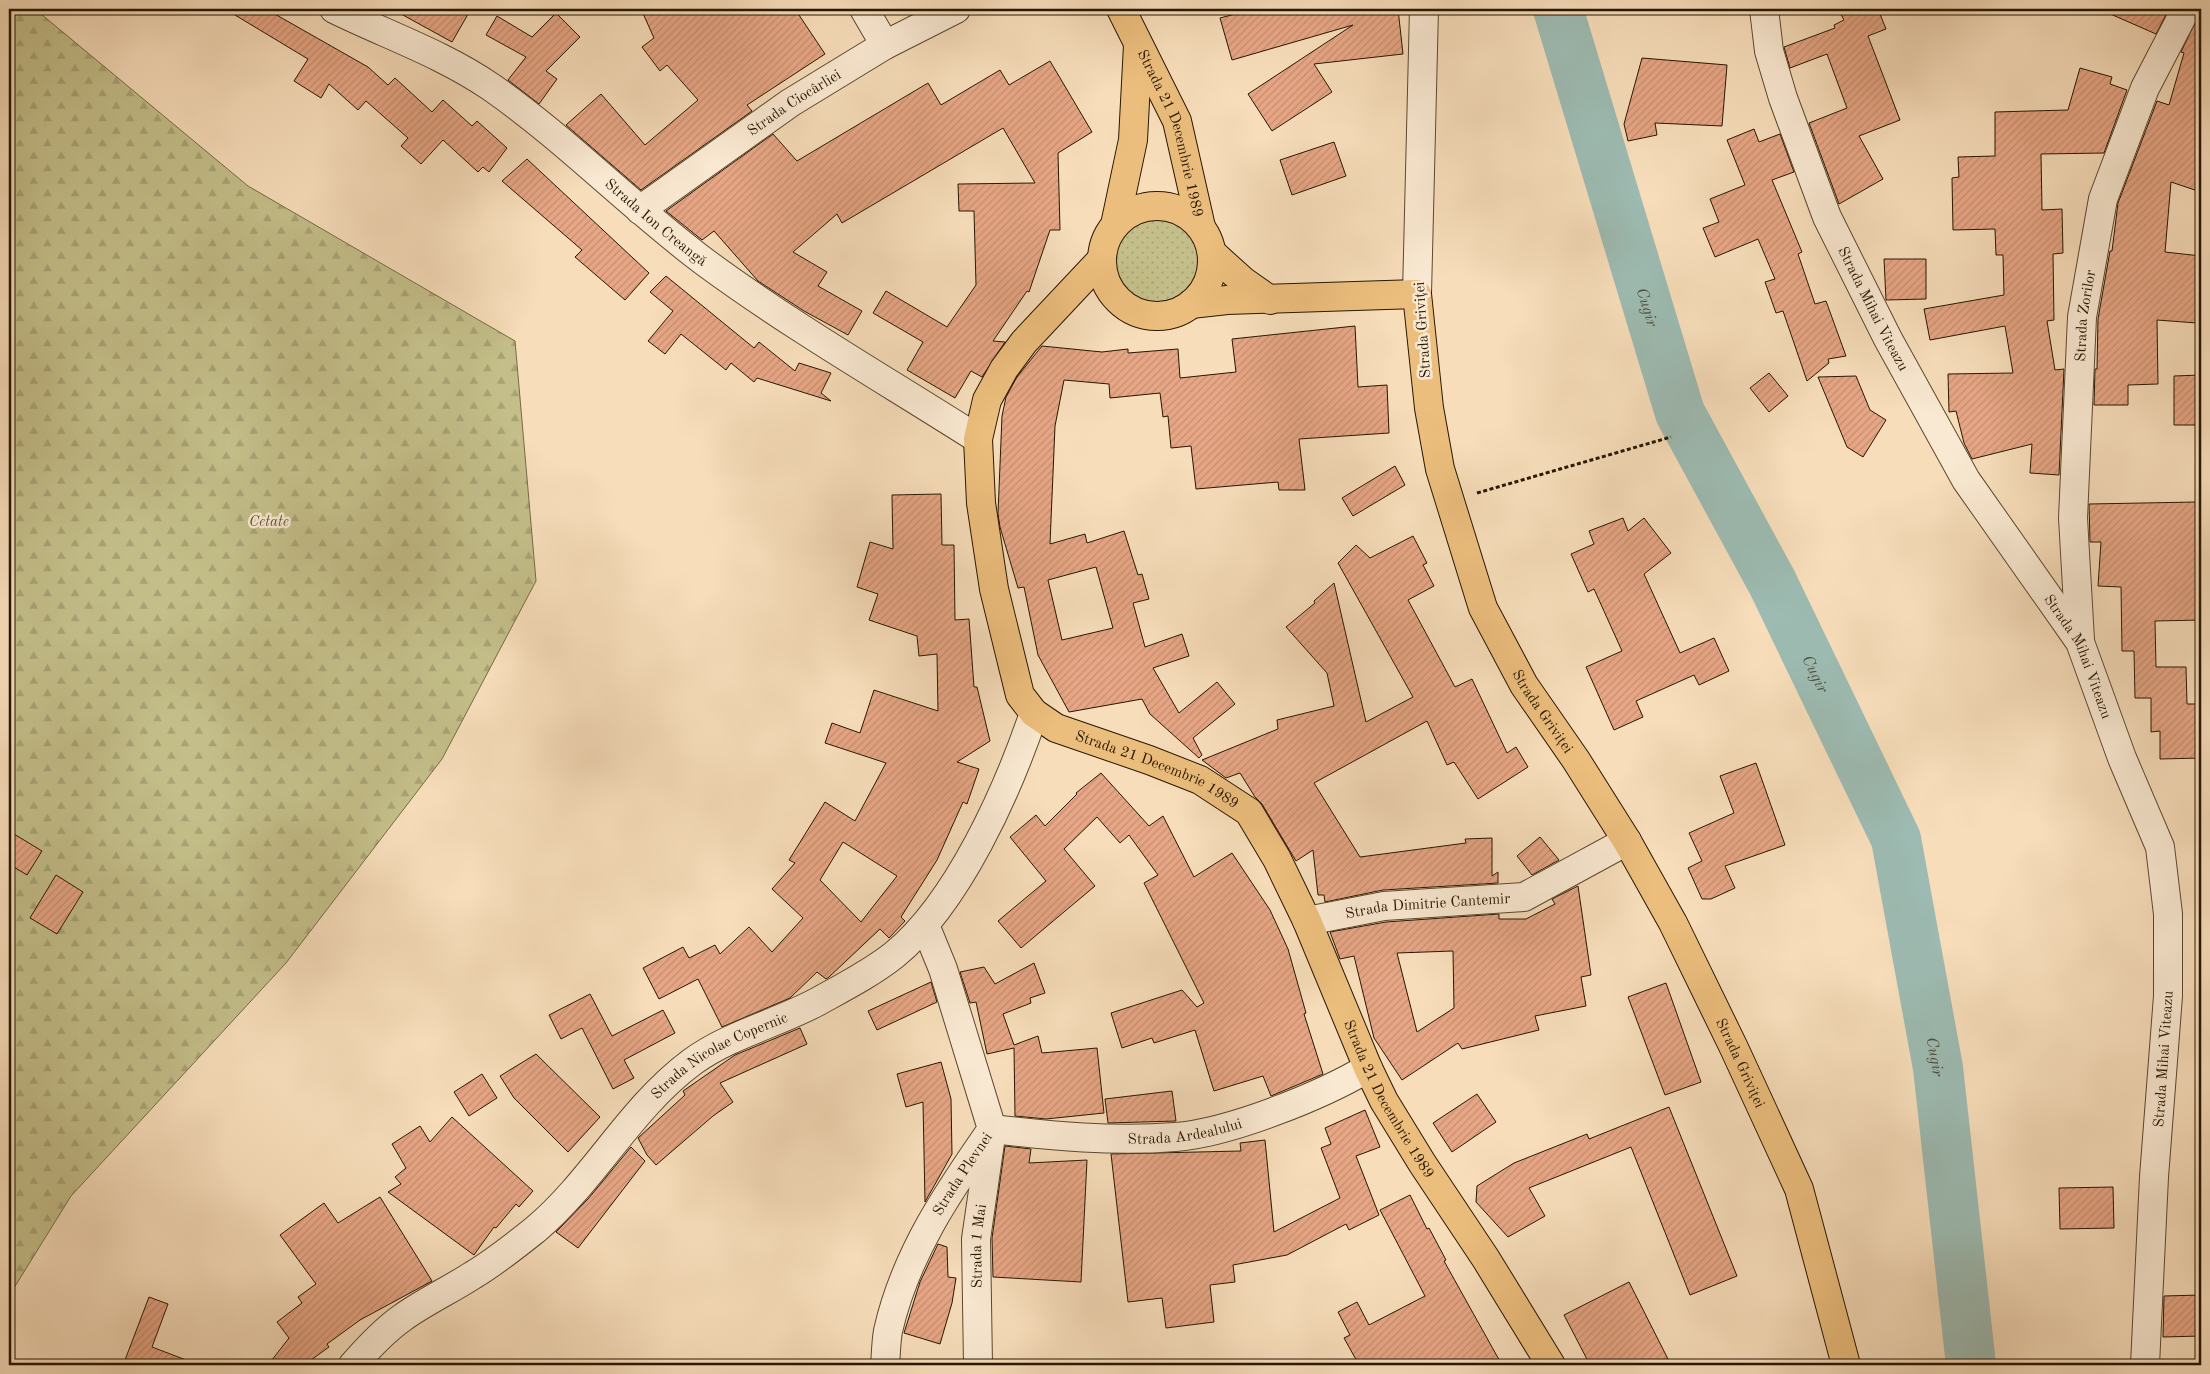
<svg xmlns="http://www.w3.org/2000/svg" width="2210" height="1374" viewBox="0 0 2210 1374" font-family="'Old Standard TT',serif">
	<defs>
		<pattern id="grass-dots" width="8" height="8" patternUnits="userSpaceOnUse" patternTransform="scale(1.25)"><rect width="8" height="8" fill="#c4bf8a"/><path d="M2 2h.1M6 6h.1" fill="none" stroke="#a8a375" stroke-width="1.8" stroke-linecap="round"/></pattern>
		<pattern id="forest-firs" width="22" height="20" patternUnits="userSpaceOnUse" patternTransform="scale(1.25)"><rect width="22" height="20" fill="#c4bf8a"/><path d="M5 1l3.5 6h-7zM16 11l3.5 6h-7z" fill="#a8a375"/></pattern>
		<pattern id="building-hatch" width="6" height="6" patternUnits="userSpaceOnUse" patternTransform="scale(1.25)"><rect width="6" height="6" fill="#e7a685"/><path d="M-1 1l2-2M0 6l6-6M5 7l2-2" fill="none" stroke="#c68e71"/></pattern>
	</defs>
	<rect width="100%" height="100%" fill="#f7ddba"/>
	<filter id="stains"><feTurbulence type="fractalNoise" baseFrequency=".004" numOctaves="4"/><feColorMatrix values="0 0 0 0 .2 0 0 0 0 .09 0 0 0 0 .02 0 0 0 .5 -.17"/></filter>
	<radialGradient id="worn" r=".72"><stop offset=".6" stop-color="#630" stop-opacity="0"/><stop offset="1" stop-color="#630" stop-opacity=".3"/></radialGradient>
	<path fill="url(#grass-dots)" stroke="#766a45" d="M1113 259a43 43 0 1 1 86 0a43 43 0 1 1-86 0Z"/>
	<path fill="url(#forest-firs)" stroke="#766a45" d="M9,9H35L248,186L515,341L536,581L442,759L286,963L71,1196L9,1296Z"/>
	<g fill="none" stroke-linecap="round" stroke-linejoin="round">
		<path stroke="#9dbbb2" stroke-width="50" id="s1" d="M1558,9L1680,413L1772,582L1896,839L1938,1068L1971,1365"/>
	</g>
	<path fill="url(#building-hatch)" stroke="#271600" fill-rule="evenodd" d="M225,9H266L368,67L388,85L395,78L432,112L443,100L472,126L477,121L507,148L489,172L483,167L478,172L443,140L421,164L401,146L408,138L366,101L358,110L329,84L321,98L294,81L308,59Z
		M392,9H471L452,42Z
		M641,9H795L825,54L747,105L752,111L641,190L566,125L601,94L645,145L698,100L667,65L660,71L642,47L654,38Z
		M1254,9H1398L1403,54L1314,64L1332,92L1272,131L1248,94L1353,25L1232,60L1220,18Z
		M1838,9H1878L1886,29L1868,36L1900,120L1859,136L1883,179L1839,204L1809,123L1847,108L1827,54L1790,68L1784,47L1835,28L1834,25L1844,20Z
		M2099,9H2169L2156,34Z
		M2201,10V192L2171,182L2165,252L2201,256L2197,323L2157,320L2158,384L2128,385V405H2094L2095,369H2097L2098,319L2110,251H2112L2118,203L2157,101L2169,105L2184,53L2181,52Z
		M556,13L580,37L546,71L557,79L539,104L508,80L526,57L486,35L497,16L532,37Z
		M1642,58L1727,65L1722,126L1655,123L1657,135L1628,141L1624,124Z
		M1050,61L1092,132L1058,153L1060,230H1050L1029,292L1027,291L993,341L1005,342L982,377L971,371L955,398L907,370L923,342L873,313L886,291L947,327L976,285L974,211H959L958,184L1035,183L1003,128L842,223L837,214L793,252L827,272L818,286L862,311L848,335L804,311L758,281L714,231L702,240L666,211L773,134L797,161L928,83L941,105L1000,70L1009,85Z
		M2080,68L2112,77L2110,84L2127,90L2104,153L2041,154L2042,210L2062,209L2063,253L2053,254L2054,320L2047,321L2055,370L2064,369L2059,475L2030,473L2032,444L1972,459L1964,443L1956,411L1949,412L1948,374L2013,373L2005,326L1930,340L1924,309L2004,295L2003,255H1996L1995,229L1953,230L1952,178L1959,177L1958,157L1995,156V112L2068,110Z
		M1754,129L1759,142L1780,134L1794,172L1772,180L1802,252L1798,254L1815,304L1826,301L1846,356L1828,359L1829,363L1807,381L1783,311L1776,313L1765,282L1775,279L1758,239L1715,257L1703,228L1719,222L1710,199L1745,185L1727,140Z
		M1334,142L1346,176L1292,195L1280,160Z
		M527,159L649,273L625,300L575,257L582,250L502,181Z
		M1884,259H1926V299L1886,300Z
		M666,276L754,348L759,342L795,371L799,363L831,373L821,393L831,401L757,378L754,382L731,363L726,370L681,334L665,354L648,341L673,311L650,292Z
		M1355,326L1358,387L1387,385L1389,433L1299,439L1305,490H1279L1278,482L1196,489L1191,446L1171,448L1168,416L1163,417L1160,393L1110,398L1109,384L1064,380L1055,426L1050,544L1085,534L1087,543L1124,531L1138,575L1142,574L1149,599L1133,603L1145,647L1182,634L1189,656L1153,668L1179,713L1217,682L1235,704L1193,738L1202,755L1199,758L1150,714L1142,699L1069,712L1038,655L1024,587L1018,588L1000,527L998,514L1002,416L1006,397L1017,377L1042,346L1102,352L1128,349V353L1178,349L1180,378L1236,372L1232,339ZM1096,567L1113,628L1062,640L1048,580Z
		M1769,373L1788,396L1769,412L1750,388Z
		M2201,375V425H2174V376Z
		M1856,376L1870,410L1886,420L1863,457L1847,447L1818,377Z
		M1395,466L1405,485L1353,516L1342,498Z
		M941,494L942,545H954L955,620L969,619L974,687H977L990,741L957,762L979,769L967,804L963,802L937,860L901,917L905,921L889,938L880,929L829,977L826,979L817,972L790,998L722,1027L698,979L659,999L643,968L683,947L689,958L715,945L720,954L749,927L772,952L803,918L772,889L795,863L789,860L825,802L855,821L886,763L825,743L832,723L860,733L874,690L938,711L937,654L919,656L917,636L869,620L878,594L857,587L870,542L893,549L892,495ZM843,842L897,876L861,922L820,880Z
		M2196,502L2198,596H2201V620L2155,621L2156,667H2186L2187,704H2201V758L2160,759V731L2151,732V698H2135L2134,651H2122L2121,587L2098,586L2101,542H2090L2089,504Z
		M1623,518L1628,531L1644,518L1671,553L1644,574L1680,653L1714,638L1729,671L1699,685L1694,675L1636,701L1643,717L1614,730L1586,667L1622,651L1594,589L1588,592L1571,554L1594,544L1589,531Z
		M1413,536L1427,563L1423,565L1434,586L1408,600L1455,687L1472,679L1507,753L1516,747L1528,767L1478,799L1454,762L1447,765L1427,721L1314,783L1360,857L1466,843L1465,839L1492,838V876L1498,872V883L1383,890L1325,902L1324,895H1318L1313,850L1296,861L1262,804L1255,797L1240,773L1226,778L1202,760L1278,729L1277,720L1334,706L1327,673L1286,627L1315,603L1314,601L1334,583L1366,722L1413,697L1338,563L1356,545L1370,558Z
		M1756,763L1785,845L1725,866L1735,888L1711,899H1702L1688,868L1702,861L1689,833L1734,813L1720,776Z
		M1101,773L1149,826L1163,816L1194,877L1232,853L1270,910L1288,949L1306,1013L1304,1014L1323,1074L1271,1096L1263,1076L1214,1091L1195,1030L1154,1043L1152,1038L1122,1048L1111,1013L1182,990L1197,1007L1204,1003L1144,883L1158,875L1129,835L1120,843L1097,817L1064,849L1095,886L1021,948L998,921L1046,881L1010,837L1036,815L1045,826L1077,794L1076,793Z
		M9,831L42,851L27,875L9,864Z
		M1540,837L1559,860L1532,875L1517,856Z
		M56,875L83,892L57,934L30,918Z
		M1578,886L1591,975L1581,977L1586,1006L1535,1016L1539,1030L1462,1049L1458,1043L1402,1080L1374,1038L1354,956L1340,959L1330,932L1386,922L1499,914V919H1526L1555,904L1552,899ZM1453,951L1454,1008L1417,1032L1397,953Z
		M1034,963L1045,993L1030,998L1031,1003L1003,1014L1014,1045L1038,1036L1042,1053L1097,1048L1104,1113L1046,1119L1015,1116L1014,1048L987,1054L976,1002L970,1003L960,972L984,967L995,984Z
		M931,982L937,1002L877,1030L868,1011Z
		M1666,983L1701,1082L1665,1095L1628,997Z
		M590,994L612,1036L663,1010L675,1033L624,1060L634,1078L613,1089L582,1028L561,1039L549,1015Z
		M800,1028L807,1044L720,1083L733,1102L713,1116L656,1165L647,1155L638,1138L685,1095L683,1091L735,1055Z
		M536,1054L600,1117L568,1152L514,1098L500,1076Z
		M941,1062L951,1099L952,1154L925,1202L923,1102L906,1107L897,1074Z
		M482,1074L497,1098L469,1116L454,1092Z
		M1172,1091L1176,1121L1108,1123L1105,1099Z
		M1477,1094L1496,1122L1452,1152L1433,1123Z
		M1669,1107L1737,1276L1690,1295L1631,1147L1529,1188L1545,1216L1508,1237L1476,1202L1477,1186L1514,1163L1587,1134L1589,1139Z
		M1365,1110L1380,1147L1356,1156L1379,1215L1349,1230L1346,1224L1287,1255L1233,1265L1235,1282L1210,1285L1214,1322L1166,1328L1162,1298L1128,1302L1111,1154L1241,1151L1240,1143L1265,1140L1274,1232L1340,1198L1321,1148L1331,1144L1325,1128Z
		M452,1117L533,1191L519,1207L516,1204L496,1228L494,1227L474,1255L388,1192L401,1184L395,1177L406,1168L392,1144L420,1126L430,1142Z
		M1005,1146L1031,1149L1029,1163L1087,1160L1081,1282L993,1277L992,1238Z
		M631,1147L645,1161L578,1248L556,1232L588,1199Z
		M2113,1187L2114,1228L2060,1229L2059,1188Z
		M1410,1195L1427,1229L1429,1228L1446,1260L1444,1261L1502,1365H1359L1344,1338L1350,1335L1338,1312L1357,1302L1369,1325L1425,1296L1380,1210Z
		M380,1197L432,1281L360,1320L327,1344L329,1347L304,1365H268L289,1338L277,1322L302,1303L298,1297L316,1284L280,1235L324,1203L338,1223Z
		M938,1244L947,1247L948,1277L956,1278L952,1303L940,1344L904,1333L920,1282Z
		M1629,1282L1671,1365H1590L1564,1315Z
		M2201,1295V1336L2163,1337L2164,1296Z
		M149,1297L168,1304L152,1347L194,1363V1365H138L125,1360Z"/>
	<g fill="none" stroke-linecap="round" stroke-linejoin="round">
		<g stroke="#5b482e" stroke-width="30">
			<g id="minor">
				<path id="s2" d="M334,9C387,35 443,54 491,87C567,140 632,208 706,263C793,327 887,381 978,439"/>
				<path d="M864,9L885,45"/>
				<path id="s3" d="M1764,9L1769,51L1783,98L1827,217L1888,339L1966,480L2080,642L2122,758L2160,847L2168,914V996L2154,1177L2145,1365"/>
				<path id="s4" d="M640,210L790,103L885,45L956,9"/>
				<path d="M1417,294L1424,9"/>
				<path id="s5" d="M2080,640L2073,518L2082,317L2103,199L2145,88L2186,9"/>
				<path id="s6" d="M1307,921L1384,906L1524,897L1627,841"/>
				<path id="s7" d="M353,1365C367,1349 385,1330 402,1318C424,1302 450,1290 473,1275C495,1262 516,1245 536,1229C594,1180 630,1108 692,1062C729,1035 775,1024 815,1003C842,988 870,974 894,955C958,903 1008,790 1034,713"/>
				<path id="s8" d="M885,1365C886,1354 886,1342 888,1331C905,1255 948,1192 992,1129L943,969L925,925"/>
				<path id="s9" d="M978,1365L976,1239L992,1129C1052,1136 1114,1142 1175,1137C1229,1133 1321,1096 1368,1068"/>
			</g>
		</g>
		<g stroke="#271600" stroke-width="30">
			<g id="major">
				<path id="s10" d="M1121,9L1177,121L1201,227"/>
				<circle cx="1157" cy="261" r="55"/>
				<path d="M1115,225L1133,140L1138,45"/>
				<path d="M1212,253L1243,281L1270,300"/>
				<path id="s11" d="M1102,259L1024,342L1004,369L987,400L978,439L981,503L994,589L1020,695L1034,713L1056,728L1149,760L1200,780L1249,812L1277,859L1307,921L1368,1068L1384,1101L1422,1163L1486,1259L1551,1365"/>
				<path id="s12" d="M1191,304L1227,300L1417,294L1429,408L1440,469L1483,608L1524,685L1576,760L1627,841L1673,923L1734,1048L1799,1189L1846,1365"/>
			</g>
		</g>
		<path stroke="#271600" stroke-width="3" stroke-dasharray="4 2.5" stroke-linecap="butt" d="M1477,493L1671,437"/>
		<use href="#minor" stroke="#fae9d2" stroke-width="28"/>
		<use href="#major" stroke="#ecbe7d" stroke-width="28"/>
	</g>
	<g text-anchor="middle" stroke-width="5" stroke-linejoin="round" paint-order="stroke">
		<g font-size="15" fill="#271600" stroke="#fae9d2">
			<text dy="5" stroke="none"><textPath href="#s4" startOffset="188">Strada Ciocârliei</textPath></text>
			<text dy="5" stroke="none"><textPath href="#s10" startOffset="135">Strada 21 Decembrie 1989</textPath></text>
			<text dy="5" stroke="none"><textPath href="#s2" startOffset="389">Strada Ion Creangă</textPath></text>
			<text dy="5" stroke="none"><textPath href="#s3" startOffset="321">Strada Mihai Viteazu</textPath></text>
			<text dy="5" stroke="none"><textPath href="#s5" startOffset="325">Strada Zorilor</textPath></text>
			<text transform="translate(1422 330) rotate(-94)" y="5">Strada Griviței</text>
			<text dy="5" stroke="none"><textPath href="#s3" startOffset="726">Strada Mihai Viteazu</textPath></text>
			<text dy="5" stroke="none"><textPath href="#s12" startOffset="668">Strada Griviței</textPath></text>
			<text dy="5" stroke="none"><textPath href="#s11" startOffset="642">Strada 21 Decembrie 1989</textPath></text>
			<text dy="5" stroke="none"><textPath href="#s6" startOffset="122">Strada Dimitrie Cantemir</textPath></text>
			<text dy="5" stroke="none"><textPath href="#s7" startOffset="485">Strada Nicolae Copernic</textPath></text>
			<text transform="translate(2163 1059) rotate(-86)" y="5">Strada Mihai Viteazu</text>
			<text dy="5" stroke="none"><textPath href="#s12" startOffset="1072">Strada Griviței</textPath></text>
			<text dy="5" stroke="none"><textPath href="#s11" startOffset="1064">Strada 21 Decembrie 1989</textPath></text>
			<text dy="5" stroke="none"><textPath href="#s9" startOffset="431">Strada Ardealului</textPath></text>
			<text dy="5" stroke="none"><textPath href="#s8" startOffset="209">Strada Plevnei</textPath></text>
			<text dy="5" stroke="none"><textPath href="#s9" startOffset="119">Strada 1 Mai</textPath></text>
		</g>
		<g font-size="15" font-style="italic" fill="#5e5130" stroke="#fae9d2">
			<text x="269" y="526">Cetate</text>
		</g>
		<g font-size="16" font-style="italic" fill="#50503e" stroke="#fae9d2">
			<text dy="6" stroke="none"><textPath href="#s1" startOffset="311">Cugir</textPath></text>
			<text dy="6" stroke="none"><textPath href="#s1" startOffset="716">Cugir</textPath></text>
			<text dy="6" stroke="none"><textPath href="#s1" startOffset="1121">Cugir</textPath></text>
		</g>
	</g>
	<rect width="2210" height="1374" fill="none" stroke="#f7ddba" stroke-width="30"/>
	<rect x="10" y="10" width="2190" height="1354" fill="none" stroke="#271600" stroke-width="2.5"/>
	<rect x="15" y="15" width="2180" height="1344" fill="none" stroke="#271600"/>
	<rect width="100%" height="100%" filter="url(#stains)"/>
	<rect width="100%" height="100%" fill="url(#worn)"/>
</svg>
